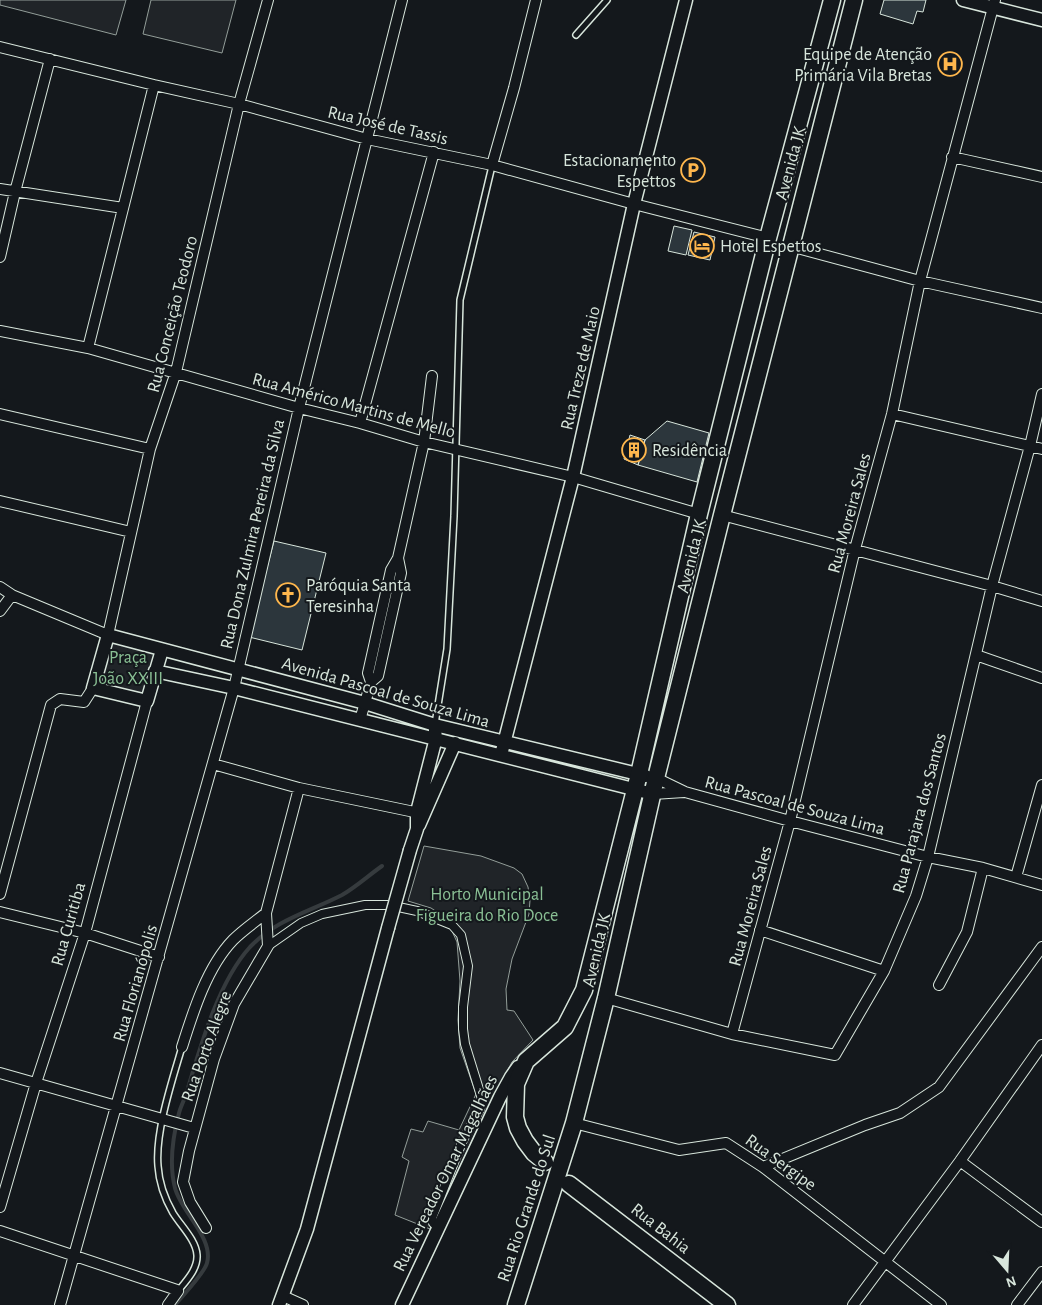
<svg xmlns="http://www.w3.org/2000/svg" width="1042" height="1305" viewBox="0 0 1042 1305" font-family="'Alegreya Sans',sans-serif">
	<rect width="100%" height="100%" fill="#14181c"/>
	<path fill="#202428" stroke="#939e99" d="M0,0H126L116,35L0,5Z
		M151,0H236L222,53L143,34Z
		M113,640L155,651L144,695L101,683Z
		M424,846L481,856L514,868L522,874L528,887L530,900L529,914L512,959L506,989L507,1010L514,1011L533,1040L512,1062L504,1077L485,1113L430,1229L395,1215L409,1161L402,1157L411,1129L423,1132L428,1121L459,1130L476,1094L460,1048L458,1020L460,981L457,942L446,918L431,908L408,901Z"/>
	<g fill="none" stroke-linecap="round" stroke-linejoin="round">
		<path stroke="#363b3e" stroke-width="4" d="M175,1305C182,1296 204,1274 207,1263C214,1238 181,1212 175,1188C169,1165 173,1136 179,1113C181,1105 186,1097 188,1088C201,1044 219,981 250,947C277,919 309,912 342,895C356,887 369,875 382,866"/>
	</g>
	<path fill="#2c363c" stroke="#d8e6dc" d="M884,0H926L923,12L917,11L913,24L880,14Z
		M674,226L692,230L686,255L668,251Z
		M694,232L715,237L710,260L688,255Z
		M667,421L709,433L697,482L638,465L645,440Z
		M630,435L645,440L638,465L624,459Z
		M274,541L326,553L302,650L249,637Z"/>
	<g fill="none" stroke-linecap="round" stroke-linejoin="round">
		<g stroke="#d8e6dc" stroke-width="8">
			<path id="service" d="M576,35L607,0
				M435,724L447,649L454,516L460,300L492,166
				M178,1291C186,1281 198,1269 197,1255C196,1240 181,1226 173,1213C165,1199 159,1182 158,1166C155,1132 172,1081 182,1047"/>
		</g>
		<g stroke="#d8e6dc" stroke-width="10">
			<path id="pedestrian" d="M268,946L301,923L322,914L365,905H389L417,911L452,925L461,935L468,966L463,1007V1029L465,1044L482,1099L480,1109L463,1140L432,1218L433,1223L438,1228"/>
		</g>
		<g stroke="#d8e6dc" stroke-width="12">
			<path id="minor" d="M0,47L154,85L239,104L367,139L492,165L634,204L768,238
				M952,157L1042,177
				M492,165L514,88L536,0
				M0,189L123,208
				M790,246L920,281L1042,308
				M0,257L15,192L50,59
				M0,331L88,348L299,408L360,423L424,442L573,477L699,514
				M88,348L154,85
				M0,414L150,449
				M892,414L1042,449
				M360,423L434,152
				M0,501L131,532
				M722,515L992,586L1042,601
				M0,587L12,595L108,635L150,449L176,372L239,104L268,0
				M0,611L12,595
				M976,655L1042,678
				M371,682L368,673L391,570L398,558L424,442L432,376
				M360,720L371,682L378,676L401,573L398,558
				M213,764L299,788L424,814
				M656,778L685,792L790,821L928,857L983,868L1042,885
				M653,794L684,792
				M1016,877L1042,785
				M0,894L51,705L60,699L84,702L93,688
				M0,912L85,933L159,957
				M760,930L884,971
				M939,985L967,932L983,868
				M606,998L732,1034L835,1055L884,971L916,896L928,857L992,586L1030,446L1042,394
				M732,1034L790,821L855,549L892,414L920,281L995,0
				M182,1047C193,1012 207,967 233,940C243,930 255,922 266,913
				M0,1073L194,1128
				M574,1123L679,1150L726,1143L763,1167L941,1305
				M960,1161L1042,1222
				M763,1167L865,1125L900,1113L939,1087L1042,947
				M0,1207L36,1083L85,933L147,701
				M206,1228L190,1202L183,1182L189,1151L214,1059L234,1004L268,946L266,913L299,788
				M0,1231L177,1290L178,1291L168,1305
				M283,1296L303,1305
				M60,1305L234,688L299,408L402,0
				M853,1305L960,1161L1042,1045
				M1017,1305L1042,1272"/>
		</g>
		<g stroke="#d8e6dc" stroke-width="15">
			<path id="tertiary" d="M963,0L1042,20
				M162,650L147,701L93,688L108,635L365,703L435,725L646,776
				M155,671L234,688L653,794
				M501,755L573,477L634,204L686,0
				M419,825L455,743
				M410,850L417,829V812L436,738L435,730
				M279,1305L307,1229L388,928
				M402,1305L500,1097L511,1077L518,1067"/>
		</g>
		<g stroke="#d8e6dc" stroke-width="19">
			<path id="primary" d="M545,1162L534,1153L525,1141L518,1128L515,1117L516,1084L526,1061L565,1027L584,990L639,774L699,514L768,238L832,0
				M569,1184L727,1305
				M516,1305L574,1123L606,998L656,778L722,515L854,0"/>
		</g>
		<use href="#service" stroke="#14181c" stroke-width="5"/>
		<use href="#pedestrian" stroke="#14181c" stroke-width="8"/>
		<use href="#minor" stroke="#14181c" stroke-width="10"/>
		<use href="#tertiary" stroke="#14181c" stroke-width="12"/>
		<use href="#primary" stroke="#14181c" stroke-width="16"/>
		<g stroke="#d8e6dc" stroke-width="15" stroke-linecap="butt">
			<path id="tertiary-bridge" d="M388,928L410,850"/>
		</g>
		<use href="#tertiary-bridge" stroke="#14181c" stroke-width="12"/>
	</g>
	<defs>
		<g id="hospital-ring" transform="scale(1.25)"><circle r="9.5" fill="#14181c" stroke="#ffb74d" stroke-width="1.5"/><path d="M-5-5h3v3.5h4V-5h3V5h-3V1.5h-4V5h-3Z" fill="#ffb74d"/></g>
		<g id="parking-ring" transform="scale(1.25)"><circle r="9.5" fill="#14181c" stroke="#ffb74d" stroke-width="1.5"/><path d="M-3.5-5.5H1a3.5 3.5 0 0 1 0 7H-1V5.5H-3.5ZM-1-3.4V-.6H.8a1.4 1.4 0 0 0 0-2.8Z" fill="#ffb74d"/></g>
		<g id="hotel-ring" transform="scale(1.25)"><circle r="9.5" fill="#14181c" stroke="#ffb74d" stroke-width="1.5"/><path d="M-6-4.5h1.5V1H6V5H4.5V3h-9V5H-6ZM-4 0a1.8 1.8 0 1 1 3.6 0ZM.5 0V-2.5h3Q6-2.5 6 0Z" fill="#ffb74d"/></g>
		<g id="building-ring" transform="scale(1.25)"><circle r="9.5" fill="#14181c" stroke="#ffb74d" stroke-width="1.5"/><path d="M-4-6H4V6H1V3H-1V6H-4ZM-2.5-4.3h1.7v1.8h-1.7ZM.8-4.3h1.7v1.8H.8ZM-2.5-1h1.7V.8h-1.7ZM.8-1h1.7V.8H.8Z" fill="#ffb74d"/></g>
		<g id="church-ring" transform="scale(1.25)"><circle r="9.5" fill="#14181c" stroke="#ffb74d" stroke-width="1.5"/><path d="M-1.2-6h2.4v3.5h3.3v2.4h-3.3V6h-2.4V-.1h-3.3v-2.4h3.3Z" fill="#ffb74d"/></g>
	</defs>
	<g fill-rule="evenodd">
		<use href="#hospital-ring" x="950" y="64"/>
		<use href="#parking-ring" x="693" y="170"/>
		<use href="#hotel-ring" x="702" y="246"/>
		<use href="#building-ring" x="634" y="450"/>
		<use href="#church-ring" x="288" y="595"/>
	</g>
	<g text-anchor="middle" stroke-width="4" stroke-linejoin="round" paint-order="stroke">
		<g font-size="18" fill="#d8e6dc" stroke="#14181c" text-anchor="start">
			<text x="932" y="60" text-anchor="end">Equipe de Atenção<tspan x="932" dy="21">Primária Vila Bretas</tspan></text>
			<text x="676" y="166" text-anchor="end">Estacionamento<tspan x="676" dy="21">Espettos</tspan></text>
			<text x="720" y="252">Hotel Espettos</text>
			<text x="652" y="456">Residência</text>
			<text x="306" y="591">Paróquia Santa<tspan x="306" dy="21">Teresinha</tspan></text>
		</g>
		<g font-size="18" fill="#d8e6dc" stroke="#14181c">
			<text transform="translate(388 125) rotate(13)" y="6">Rua José de Tassis</text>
			<text transform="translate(790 163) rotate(-75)" y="6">Avenida JK</text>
			<text transform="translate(172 314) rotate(-76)" y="6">Rua Conceição Teodoro</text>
			<text transform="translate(580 368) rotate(-77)" y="6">Rua Treze de Maio</text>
			<text transform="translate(354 405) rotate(15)" y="6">Rua Américo Martins de Mello</text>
			<text transform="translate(849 513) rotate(-75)" y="6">Rua Moreira Sales</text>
			<text transform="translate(252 534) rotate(-77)" y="6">Rua Dona Zulmira Pereira da Silva</text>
			<text transform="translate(691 556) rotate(-76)" y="6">Avenida JK</text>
			<text transform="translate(386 692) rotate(16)" y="6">Avenida Pascoal de Souza Lima</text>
			<text transform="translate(795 805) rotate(15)" y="6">Rua Pascoal de Souza Lima</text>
			<text transform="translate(919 813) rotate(-75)" y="6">Rua Parajara dos Santos</text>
			<text transform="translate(750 906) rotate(-75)" y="6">Rua Moreira Sales</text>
			<text transform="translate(68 924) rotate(-74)" y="6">Rua Curitiba</text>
			<text transform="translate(596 950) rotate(-77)" y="6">Avenida JK</text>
			<text transform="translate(135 983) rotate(-74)" y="6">Rua Florianópolis</text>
			<text transform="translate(206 1046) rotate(-70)" y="6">Rua Porto Alegre</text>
			<text transform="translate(781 1162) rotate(36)" y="6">Rua Sergipe</text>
			<text transform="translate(445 1173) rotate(-64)" y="6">Rua Vereador Omar Magalhães</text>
			<text transform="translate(526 1208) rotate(-72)" y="6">Rua Rio Grande do Sul</text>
			<text transform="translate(661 1228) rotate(38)" y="6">Rua Bahia</text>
		</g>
		<g font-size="18" fill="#8ac095" stroke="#14181c">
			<text x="128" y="663">Praça<tspan x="128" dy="21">João XXIII</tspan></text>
			<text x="487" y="900">Horto Municipal<tspan x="487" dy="21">Figueira do Rio Doce</tspan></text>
		</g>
	</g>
	<g transform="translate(1007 1270) rotate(161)" stroke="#14181c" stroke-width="4" paint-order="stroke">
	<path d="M0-4L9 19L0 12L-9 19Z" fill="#d8e6dc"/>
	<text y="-8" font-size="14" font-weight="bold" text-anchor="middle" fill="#d8e6dc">N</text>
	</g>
</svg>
